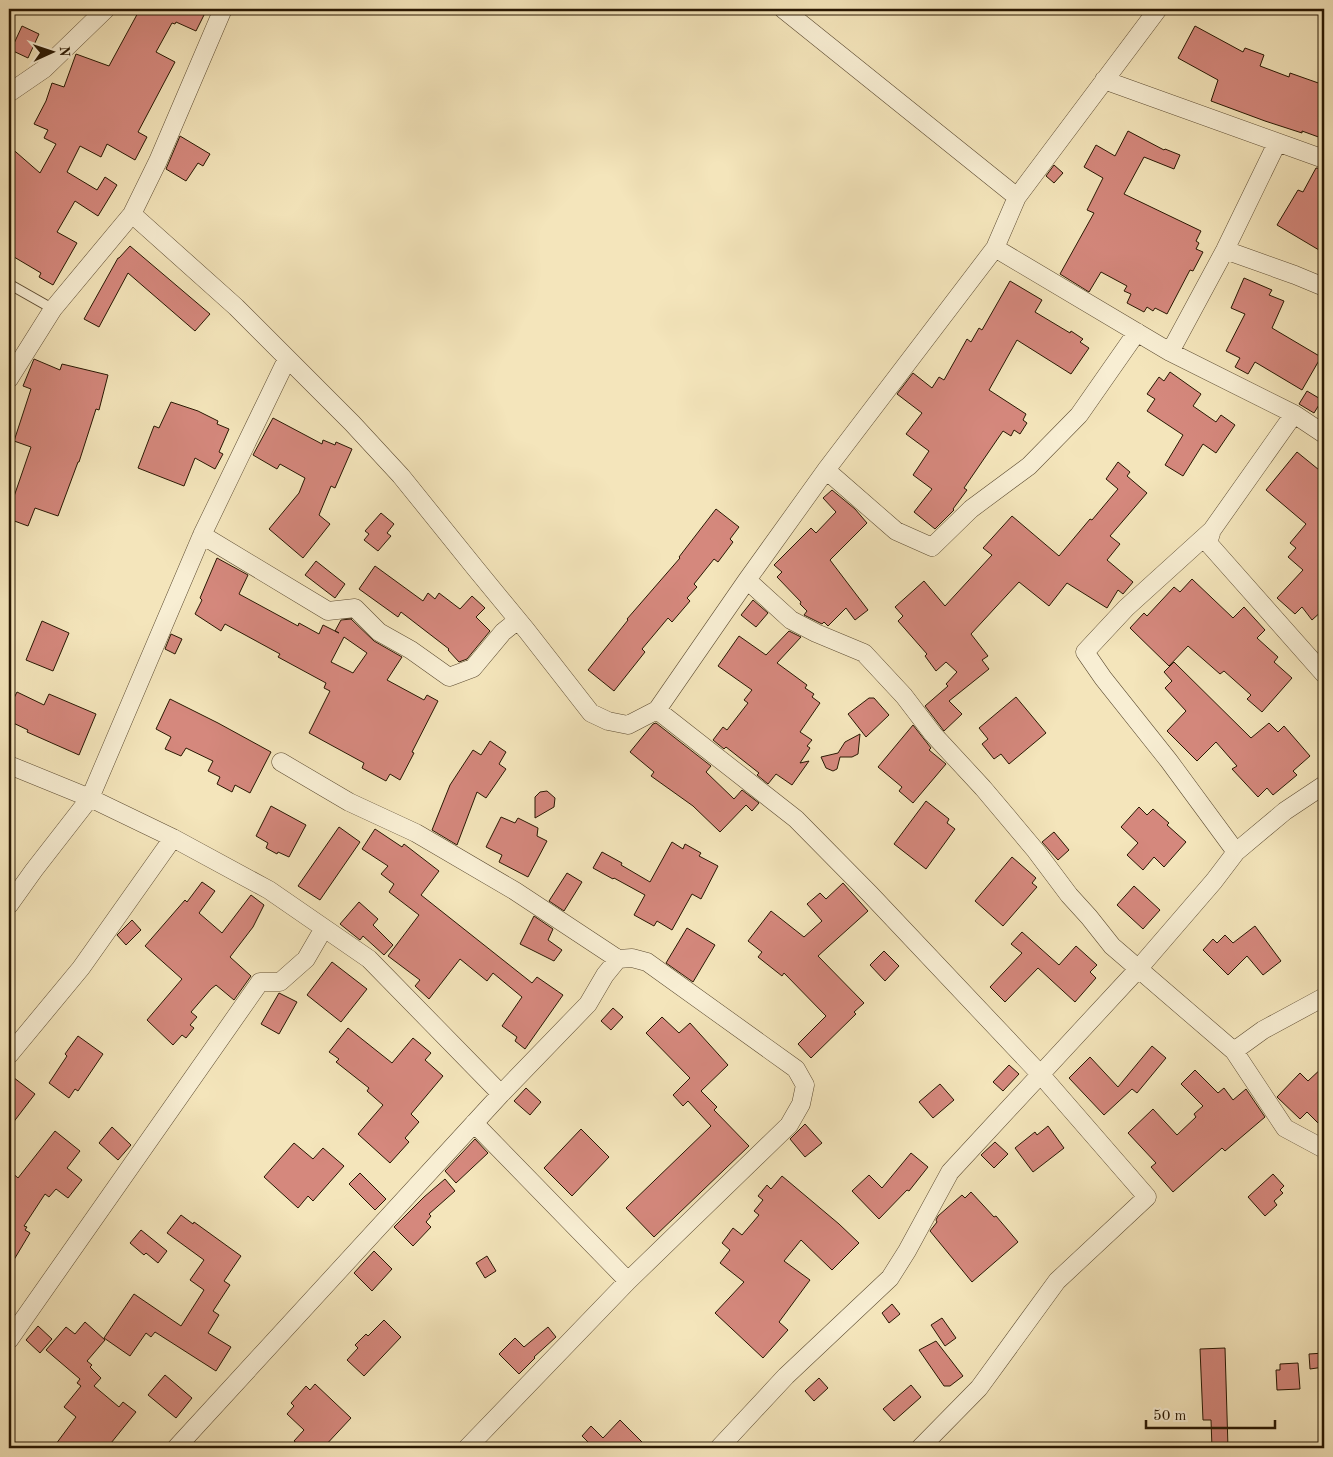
<svg xmlns="http://www.w3.org/2000/svg" width="1333" height="1457" viewBox="0 0 1333 1457" font-family="'Old Standard TT',serif">
	<rect width="100%" height="100%" fill="#f4e5bb"/>
	<filter id="stains"><feTurbulence type="fractalNoise" baseFrequency=".004" numOctaves="4"/><feColorMatrix values="0 0 0 0 .2 0 0 0 0 .09 0 0 0 0 .02 0 0 0 .5 -.17"/></filter>
	<radialGradient id="worn" r=".72"><stop offset=".6" stop-color="#630" stop-opacity="0"/><stop offset="1" stop-color="#630" stop-opacity=".3"/></radialGradient>
	<path fill="#d5887d" stroke="#291803" fill-rule="evenodd" d="M140,9H207L196,31L176,22L175,24L172,23L156,52L175,62L138,132L147,137L135,160L107,144L101,157L80,146L67,172L97,190L105,177L117,185L98,216L75,201L57,232L77,243L53,285L39,277L41,273L9,254V146L40,173L56,144L44,138L48,130L34,124L46,101L52,83L64,87L76,54L109,66Z
		M22,26L39,34L28,58L11,50Z
		M1195,26L1243,52L1245,48L1264,55L1260,66L1289,77L1290,73L1324,85V139L1302,131V133L1265,121L1211,101L1218,80L1178,58Z
		M1128,131L1164,150L1165,149L1180,155L1174,169L1144,157L1124,194L1201,231L1196,241L1199,243L1196,249L1203,252L1193,271L1190,270L1167,314L1155,308L1153,311L1147,307L1144,312L1127,303L1131,294L1124,291L1127,286L1101,272L1089,292L1060,274L1094,213L1087,210L1103,178L1084,167L1096,145L1115,156Z
		M180,136L210,154L203,166L198,163L186,181L166,169Z
		M1054,165L1063,173L1054,183L1046,176Z
		M1316,168L1324,169V253L1277,225L1298,190L1303,192Z
		M130,246L210,314L195,331L128,273L99,327L84,319L118,258H119Z
		M1244,278L1272,290L1269,295L1284,301L1272,328L1321,357L1302,390L1255,362L1248,374L1235,367L1240,358L1226,351L1245,314L1231,308Z
		M1010,281L1042,300L1035,312L1070,333L1071,331L1083,339L1080,342L1089,348L1071,374L1017,340L989,390L1026,414L1023,420L1027,423L1020,434L1014,430L1011,436L1003,431L964,488L967,490L953,509L954,510L935,529L914,512L932,489L913,475L929,451L906,434L922,413L897,394L913,373L932,388L939,377L944,380L967,339L971,342L979,328L982,330Z
		M34,359L60,370L62,364L108,375L99,410L96,409L79,462H78L58,516L35,508L28,526L9,519V511L31,447L14,441L31,389L23,386Z
		M1170,372L1201,394L1193,406L1216,422L1221,415L1235,425L1216,453L1203,444L1183,476L1165,465L1183,435L1147,411L1155,399L1147,394L1159,377L1164,381Z
		M1307,391L1322,400L1314,413L1299,404Z
		M171,402L198,411L218,421L217,424L229,429L219,452L223,454L215,469L195,458L184,486L138,468L154,426L159,428Z
		M273,418L322,444L323,440L335,445L336,442L352,449L335,488L331,486L319,515L330,524L303,558L269,529L299,493L305,478L280,464L277,469L253,455Z
		M1297,452L1324,474V609L1312,620L1302,607L1295,614L1277,598L1303,570L1288,557L1296,548L1290,543L1306,524L1266,490Z
		M1118,462L1130,472L1127,476L1147,493L1110,536L1120,544L1107,560L1133,582L1123,594L1118,590L1107,608L1067,583L1049,606L1019,582L971,634L988,656L982,660L989,669L949,701L962,714L944,731L925,706L948,686L946,684L957,672L946,662L936,671L925,656L927,654L898,621L903,616L895,607L924,581L945,606L992,555L983,548L1012,516L1059,556L1090,519L1092,520L1118,489L1106,479Z
		M832,490L855,509L867,523L830,560L868,610L855,620L846,608L828,626L824,622L822,624L804,615L807,611L800,604L801,602L777,577L782,572L774,565L811,528L816,533L836,512L823,498Z
		M716,509L739,527L730,539L733,542L718,562L714,559L694,584L697,587L687,598L690,601L672,622L668,618L642,649L645,652L614,691L588,670L628,620L627,619L680,558L679,557Z
		M381,513L394,524L387,533L391,536L378,551L364,540L369,534L365,531Z
		M217,558L248,575L239,594L298,626L299,623L319,634L323,625L339,633L335,631L341,620L351,619L374,641L402,657L387,680L424,700L427,695L438,701L412,752L414,753L400,780L390,774L386,781L362,768L364,763L309,733L330,691L324,688L326,683L278,657L280,654L225,624L221,631L195,614L202,600L200,598ZM344,637L367,653L353,673L331,662Z
		M316,561L345,584L335,598L305,575Z
		M375,566L423,601L428,593L435,599L439,593L460,609L472,596L485,608L476,617L490,631L467,659L459,662L448,650L449,649L401,612L398,617L359,589Z
		M1192,579L1233,618L1244,607L1265,630L1257,638L1278,657L1274,662L1292,678L1262,712L1247,699L1251,695L1224,671L1220,674L1188,646L1169,666L1130,628L1144,613L1147,616L1174,587L1180,592Z
		M753,600L768,613L756,627L741,615Z
		M42,621L69,633L53,671L26,660Z
		M789,631L801,637L777,663L807,685L805,688L814,694L812,697L820,703L800,732L812,740L807,746L810,748L800,763L809,761L792,785L776,774L768,784L757,775L759,773L726,747L724,749L713,740L723,727L727,730L748,703L744,700L752,690L718,666L739,636L766,655Z
		M171,634L182,639L175,654L165,649Z
		M1174,662L1251,738L1269,723L1278,732L1284,726L1310,756L1293,771L1297,775L1273,795L1267,788L1258,797L1232,769L1237,766L1216,742L1197,761L1167,731L1186,711L1165,688L1172,681L1164,672Z
		M17,692L44,705L49,694L96,714L79,755L27,732L28,730L9,721V708Z
		M1016,697L1046,733L1009,764L1001,754L994,759L982,744L988,739L979,728Z
		M869,698H874L889,715L866,737L848,714Z
		M170,699L218,723L271,752L250,793L235,785L232,792L217,784L220,777L208,771L213,761L186,748L181,756L165,749L171,737L156,729Z
		M656,723L711,766L706,772L734,799L742,790L759,803L752,811L746,805L720,832L693,806L651,776L654,772L630,752L653,724Z
		M913,725L931,748L929,750L946,764L913,803L899,791L902,787L878,767Z
		M860,734L858,754L852,757H840L837,769L833,771L826,768L821,757L838,753L845,742Z
		M490,741L506,752L499,764L506,769L486,798L477,792L457,845L432,830L450,785L473,750L481,755Z
		M547,791L555,798L554,807L535,818V797L540,792Z
		M926,801L949,819L947,823L955,829L926,869L894,844Z
		M271,806L306,825L289,857L278,852L277,854L266,848L268,843L256,836Z
		M1139,807L1147,815L1153,809L1169,823L1167,825L1186,842L1164,867L1154,857L1143,870L1127,855L1138,843L1121,827Z
		M501,817L515,823L518,818L538,828L537,836L547,841L528,877L499,862L502,855L486,847Z
		M339,827L360,842L320,900L298,886Z
		M375,829L402,847L404,844L439,871L421,895L532,983L537,977L563,995L525,1049L515,1041L517,1037L502,1026L522,997L493,973L487,981L460,959L429,999L415,986L420,980L388,956L419,915L389,892L394,884L381,874L388,866L362,849Z
		M1054,832L1069,850L1058,860L1042,842Z
		M672,842L683,849L685,844L701,853L699,856L718,866L701,899L692,894L672,930L657,921L654,926L634,915L645,895L614,878L613,879L593,868L602,852L622,863L621,865L650,882Z
		M1012,857L1036,878L1032,883L1037,887L1003,926L975,901Z
		M567,873L582,882L564,911L549,901Z
		M202,882L215,891L199,913L222,933L251,895L264,905L253,927L230,957L251,976L234,1000L216,985L211,989L191,1012L197,1017L190,1025L194,1028L186,1038L182,1035L173,1045L147,1020L182,979L145,946L185,900L187,902Z
		M843,883L868,911L818,956L864,1003L854,1012L856,1014L811,1058L798,1044L826,1016L784,973L782,976L758,957L762,952L748,941L771,911L804,937L822,921L807,904L820,893L826,899Z
		M1134,886L1160,910L1143,929L1117,905Z
		M359,902L378,919L373,925L393,945L384,955L363,936L360,940L340,924Z
		M534,916L553,929L548,940L562,950L554,961L520,944Z
		M132,920L141,930L126,945L117,935Z
		M1255,926L1281,961L1263,975L1247,956L1228,975L1203,950L1213,939L1217,943L1225,935L1233,943Z
		M687,928L715,945L693,982L666,963Z
		M1022,932L1059,965L1076,946L1097,965L1090,972L1096,978L1075,1002L1038,968L1005,1002L990,987L1022,953L1011,944Z
		M884,951L899,966L885,981L870,965Z
		M332,962L367,989L341,1022L307,995Z
		M279,993L297,1002L279,1034L261,1024Z
		M613,1008L623,1017L611,1030L601,1021Z
		M662,1017L679,1033L690,1023L728,1065L701,1091L717,1107L714,1110L749,1146L654,1237L626,1208L711,1126L688,1101L683,1106L673,1095L690,1078L646,1033Z
		M348,1028L392,1063L413,1038L431,1053L425,1060L443,1076L411,1114L419,1122L405,1138L409,1142L390,1163L358,1134L383,1105L367,1091L369,1088L336,1062L339,1059L329,1052Z
		M78,1036L103,1054L78,1091L75,1089L69,1098L49,1083L67,1056L65,1054Z
		M1152,1046L1166,1058L1137,1093L1132,1089L1104,1115L1069,1078L1090,1057L1118,1087Z
		M1009,1065L1019,1074L1003,1091L993,1082Z
		M1324,1066V1129L1307,1112L1300,1119L1277,1097L1300,1073L1308,1081Z
		M1195,1070L1218,1093L1224,1088L1233,1100L1246,1089L1265,1117L1225,1151L1222,1148L1173,1192L1151,1167L1156,1163L1128,1133L1153,1109L1177,1135L1196,1117L1194,1114L1203,1106L1181,1084Z
		M9,1074L35,1094L9,1128Z
		M940,1084L954,1100L933,1118L919,1102Z
		M526,1088L541,1102L530,1115L514,1101Z
		M805,1124L822,1143L805,1157L790,1139Z
		M1048,1126L1064,1148L1033,1172L1015,1148L1035,1132L1037,1135Z
		M112,1127L131,1145L118,1160L99,1143Z
		M581,1129L609,1157L572,1196L544,1168Z
		M55,1131L80,1151L67,1168L82,1180L68,1198L56,1189L49,1197L45,1194L24,1226L27,1227L25,1230L30,1233L9,1268V1170L18,1178Z
		M475,1139L488,1153L456,1183L445,1171Z
		M995,1142L1008,1154L994,1168L981,1155Z
		M294,1143L313,1159L323,1148L344,1166L313,1201L308,1196L298,1208L264,1177Z
		M911,1153L928,1167L909,1191L907,1190L879,1219L852,1191L869,1175L882,1188Z
		M360,1173L386,1199L375,1210L349,1184Z
		M1273,1174L1284,1186L1280,1190L1283,1193L1274,1201L1277,1205L1265,1216L1248,1197Z
		M782,1176L839,1224L859,1243L832,1270L801,1240L784,1261L810,1280L779,1322L788,1330L763,1358L715,1313L744,1282L720,1263L730,1250L722,1243L733,1228L742,1235L759,1215L754,1211L763,1200L758,1196L767,1185L771,1189Z
		M445,1179L455,1191L429,1214L431,1216L426,1222L431,1227L413,1246L394,1227L424,1197Z
		M971,1192L994,1217L996,1216L1018,1242L972,1282L930,1231L937,1222L936,1220L938,1216L962,1195L965,1198Z
		M181,1215L193,1224L194,1222L241,1256L224,1281L230,1285L213,1311L219,1315L208,1333L231,1347L216,1371L155,1332L151,1337L146,1333L130,1356L104,1338L134,1294L181,1326L204,1290L190,1280L204,1260L167,1233Z
		M141,1230L167,1251L158,1263L146,1253L144,1255L130,1243Z
		M374,1251L392,1269L372,1291L354,1273Z
		M487,1256L496,1271L485,1278L476,1263Z
		M892,1304L900,1314L889,1323L882,1313Z
		M942,1318L956,1338L945,1346L931,1325Z
		M384,1320L401,1337L364,1376L347,1360L358,1348L355,1345L366,1334L368,1336Z
		M85,1322L105,1340L87,1361L92,1365L90,1367L101,1378L94,1386L119,1407L123,1402L136,1412L107,1448H53L76,1417L64,1407L81,1386L77,1383L80,1379L46,1350L66,1327L75,1334Z
		M38,1326L52,1339L40,1353L26,1340Z
		M548,1327L556,1337L534,1357L535,1358L519,1374L499,1354L515,1338L524,1347Z
		M936,1341L963,1376L950,1386H944L919,1350Z
		M1225,1348L1228,1448H1212L1211,1420H1203L1200,1349Z
		M1324,1353V1367L1310,1369L1309,1354Z
		M1298,1363L1300,1389L1277,1390L1276,1370H1280V1364Z
		M165,1375L192,1398L176,1418L148,1395Z
		M819,1378L828,1388L814,1401L805,1391Z
		M315,1384L351,1418L323,1448L317,1442L312,1448H303L294,1441L304,1430L287,1414L294,1406L291,1403L306,1386L310,1390Z
		M911,1385L921,1397L894,1421L883,1409Z
		M620,1420L648,1448H582L588,1442L582,1436L591,1426L603,1438Z"/>
	<g fill="none" stroke-linecap="round" stroke-linejoin="round">
		<g stroke="#5c4b31" stroke-width="11">
			<path id="service" d="M9,284L53,309"/>
		</g>
		<g stroke="#5c4b31" stroke-width="19">
			<path id="minor" d="M783,9L1017,197
				M1104,80L1324,159
				M9,93L44,69L106,9
				M132,214L236,307L352,423L401,476L476,569L527,631L591,713L608,721L628,725L657,710L747,580L826,470L995,248L1017,197L1158,9
				M995,248L1170,352L1294,414L1324,434
				M1225,250L1295,275L1324,287
				M1170,352L1225,250L1277,143
				M9,379L53,309L132,214L158,161L223,9
				M1294,414L1212,530L1208,543L1324,674
				M826,470L896,531L932,547L971,509L1029,466L1079,415L1137,332
				M1212,530L1126,608L1085,652L1103,678L1169,761L1236,852
				M202,535L328,611L355,608L379,632L411,650L449,677L473,668L503,632L518,620
				M747,580L791,620L816,633L864,653L904,696L933,734L983,788L1036,851L1069,895L1089,917L1112,946L1234,1051L1285,1128L1324,1149
				M657,710L796,819L870,894L1041,1075L1147,1197L1057,1281L979,1388L920,1448
				M281,762L349,802L416,833L515,891L618,959
				M9,765L90,798L173,838L269,890L369,959L501,1094
				M9,905L34,870L90,798L202,535L287,359
				M1234,1051L1263,1030L1324,997
				M9,1055L81,968L173,838
				M474,1123L628,1281
				M9,1340L260,982H280L306,959L324,928
				M176,1448L501,1094L588,1004L605,975L618,959L632,958L647,962L796,1069L805,1085L801,1104L789,1125L628,1281L467,1448
				M719,1448L786,1376L890,1278L907,1251L950,1172L1139,968L1214,881L1236,852L1285,811L1324,785"/>
		</g>
		<use href="#service" stroke="#f8eed3" stroke-width="9"/>
		<use href="#minor" stroke="#f8eed3" stroke-width="18"/>
	</g>
	<rect width="1333" height="1457" fill="none" stroke="#f4e5bb" stroke-width="30"/>
	<rect x="10" y="10" width="1313" height="1437" fill="none" stroke="#291803" stroke-width="2.5"/>
	<rect x="15" y="15" width="1303" height="1427" fill="none" stroke="#291803"/>
	<g transform="translate(52 52) rotate(87)" stroke="#f8eed3" stroke-width="4" paint-order="stroke">
	<path d="M0-4L9 19L0 12L-9 19Z" fill="#291803"/>
	<text y="-8" font-size="14" font-weight="bold" text-anchor="middle" fill="#291803">N</text>
	</g>
	<path d="M1146 1420v8h129v-8" fill="none" stroke="#291803" stroke-width="2.5"/>
	<text x="1153" y="1420" font-size="15" fill="#291803" stroke="#f8eed3" stroke-width="4" paint-order="stroke">50 m</text>
	<rect width="100%" height="100%" filter="url(#stains)"/>
	<rect width="100%" height="100%" fill="url(#worn)"/>
</svg>
